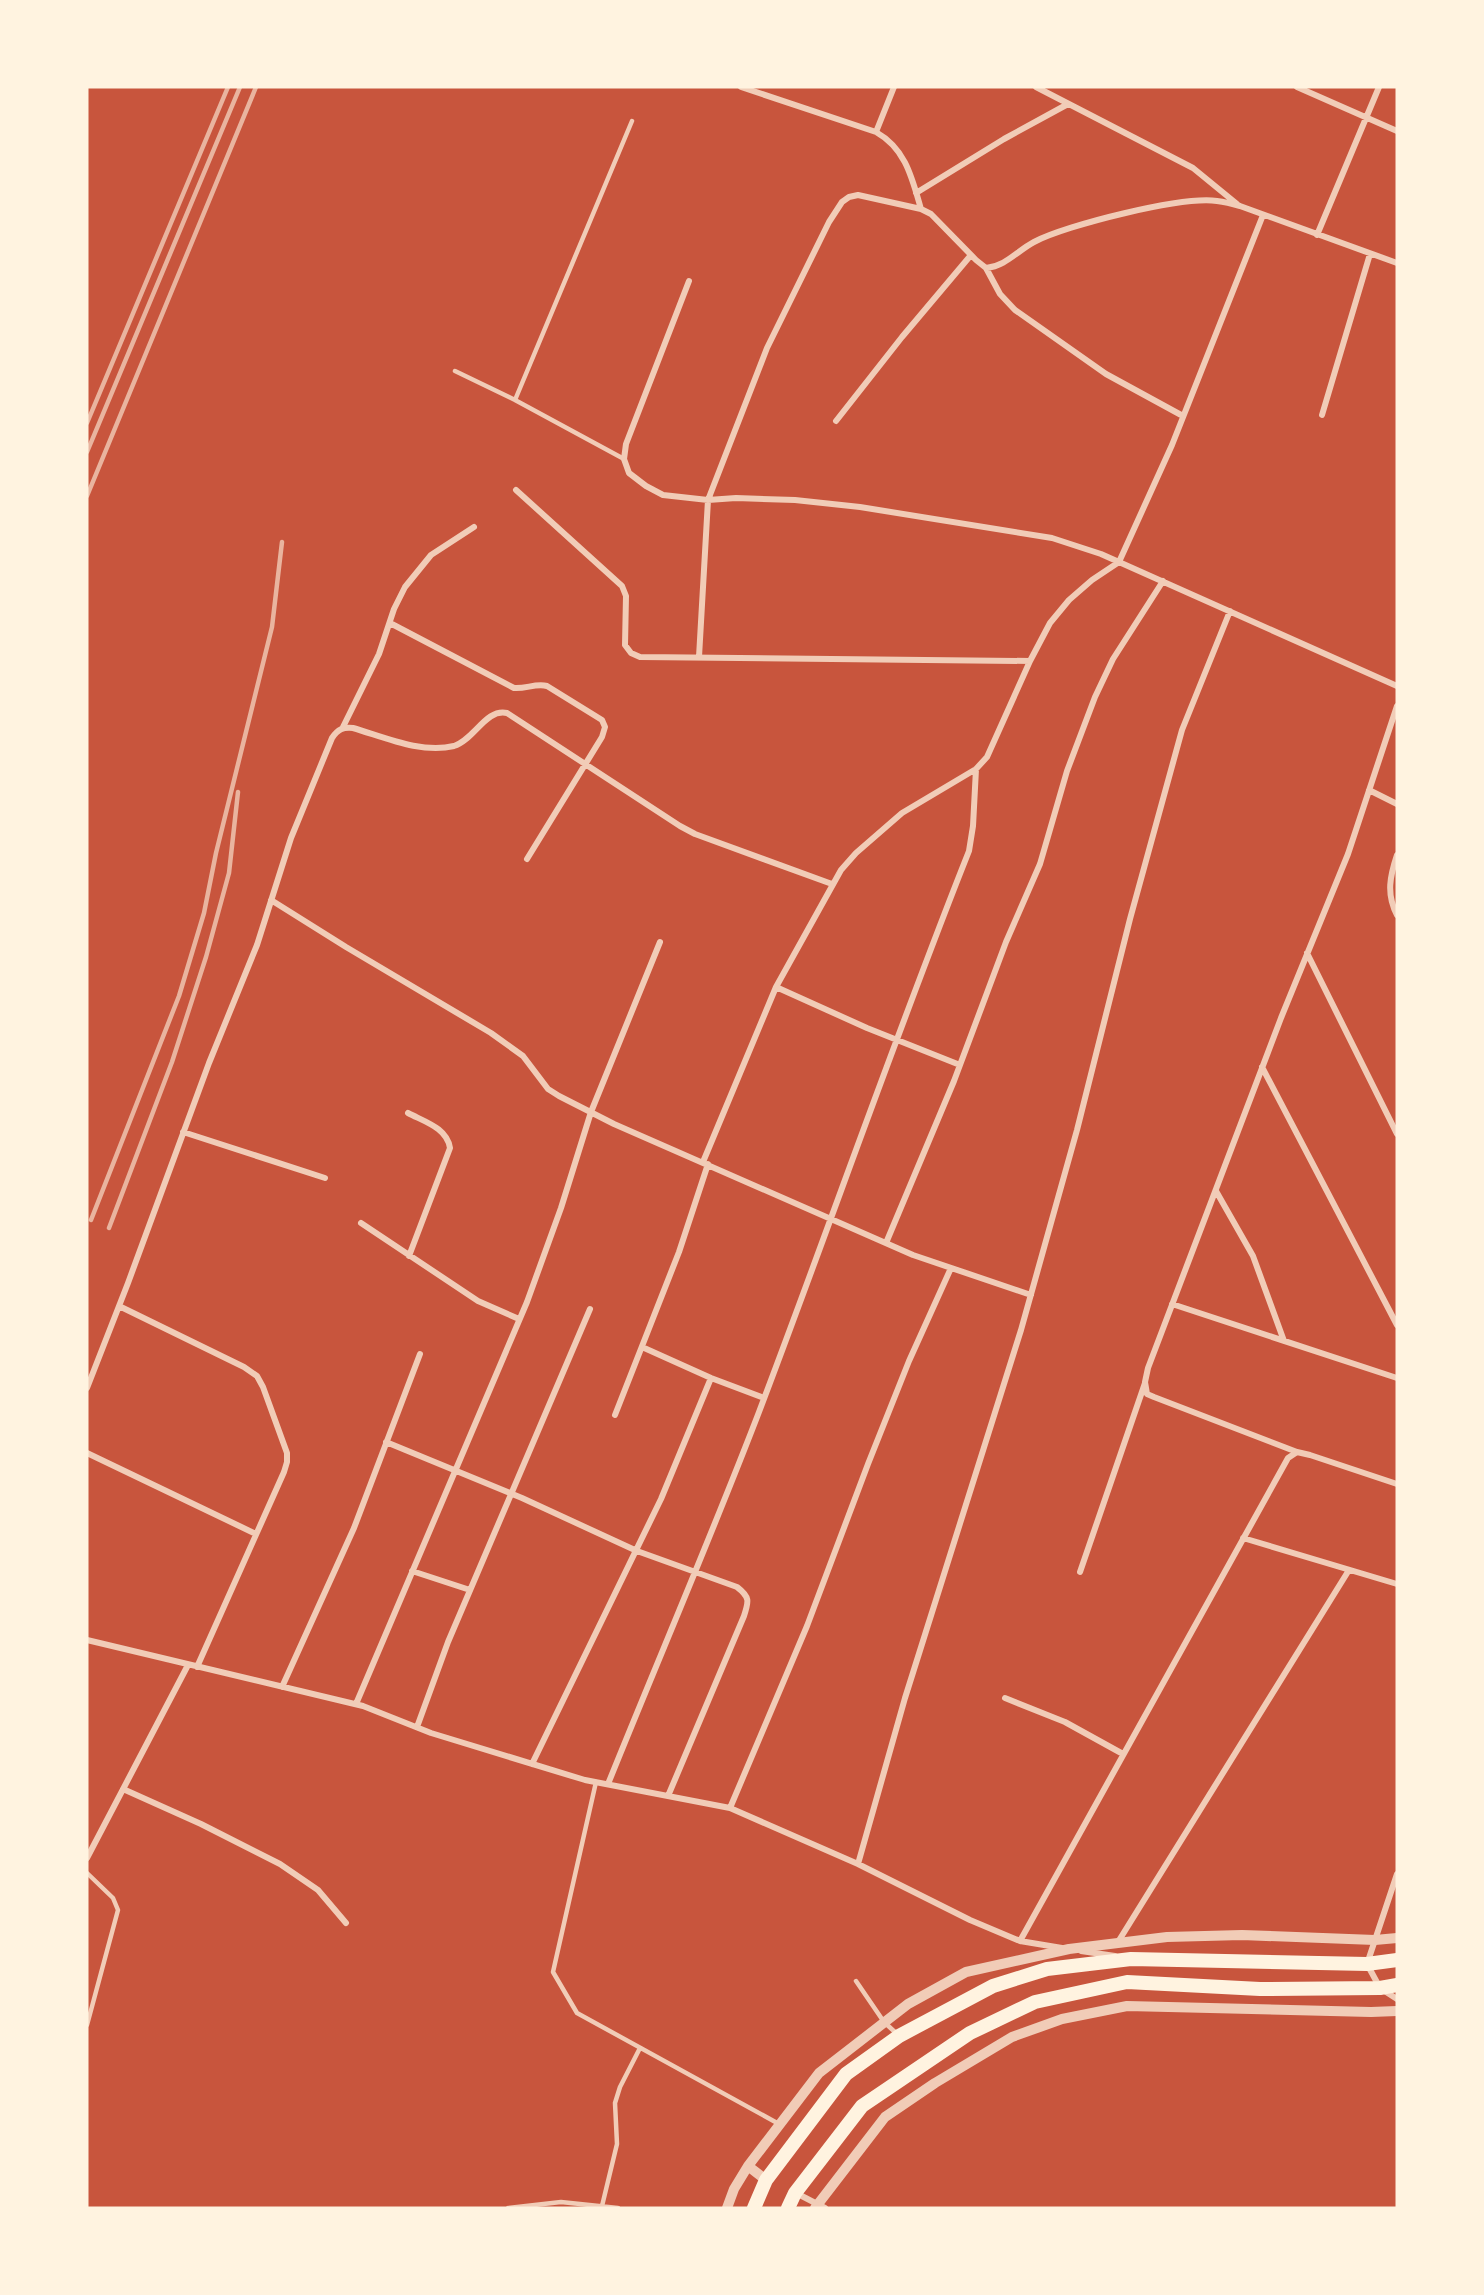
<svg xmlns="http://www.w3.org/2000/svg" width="1484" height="2295" viewBox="0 0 1484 2295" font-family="'PT Sans Narrow',sans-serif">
	<rect width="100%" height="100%" fill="#c8553d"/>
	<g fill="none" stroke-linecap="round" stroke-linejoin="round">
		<path stroke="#f1ccb7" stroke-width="4.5" d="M455,371L515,400L624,459
			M515,400L632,121
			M596,1782L553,1972L577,2013L779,2124
			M87,1873L113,1898L118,1910L87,2025
			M856,1981L884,2022L897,2034
			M602,2206L617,2144L615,2103L620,2087L640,2048
			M508,2208L561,2202L618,2208"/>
		<path stroke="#f1ccb7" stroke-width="6" d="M741,87L876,132C906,149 912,178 921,209
			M1036,87L1193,168L1237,204
			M1297,87L1397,131
			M876,132L894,87
			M916,193L1004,139L1068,104
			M1317,235L1379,87
			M986,268L1000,294L1015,310L1106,374L1183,416
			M689,281L626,444L624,459L629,473L646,486L663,495L708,500L736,498L795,500L860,507L1052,538L1101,554L1397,686
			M1322,415L1370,254
			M836,421L902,337L971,255
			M516,490L622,586L626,596L625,645L631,653L640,657L1030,661
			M390,623L514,688C526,689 536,683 547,686L602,720L605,727L602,737L527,859
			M699,657L708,500L767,348L829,222L842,202L849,197L858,195L921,209L931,214L976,260L986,268C1006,266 1017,251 1034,242C1066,225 1182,196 1217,201C1225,202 1233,204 1240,206L1397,263
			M343,727L379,654L394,609L405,587L431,555L474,527
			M1369,790L1397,804
			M1397,855C1390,876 1386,894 1397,915
			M271,900L346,947L491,1033L523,1056L548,1089L559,1096L614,1124L913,1255L1031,1295
			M1307,953L1397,1134
			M776,987L867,1028L960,1065
			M1262,1067L1397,1325
			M408,1113C425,1122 447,1128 450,1148L409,1256
			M183,1132L325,1178
			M703,1162L776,987L841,870L856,853L902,813L976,769L987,757L1030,661L1050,623L1069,600L1092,580L1119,562L1172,445L1263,215
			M1216,1191L1253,1256L1284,1341
			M361,1223L478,1301L519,1319
			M886,1243L954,1081L1006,942L1040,864L1067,771L1095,697L1113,659L1163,581
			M1172,1304L1397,1378
			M119,1306L244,1367L257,1376L263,1387L287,1453V1462L284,1472L197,1667
			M642,1347L711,1378L764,1398
			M87,1388L128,1283L209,1063L257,945L291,838L332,738C338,729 343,727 353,728C384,737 421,754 454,746C474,740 486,708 507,713L680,826L695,834L832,884
			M615,1415L679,1252L708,1164
			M386,1442L522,1498L637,1551L737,1587C750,1597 749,1601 744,1616L668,1796
			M1297,1452L1154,1397L1147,1394L1145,1382L1148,1368L1281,1018L1348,854L1397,706
			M87,1453L256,1534
			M1243,1538L1397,1584
			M412,1571L470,1590
			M1080,1572L1145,1383
			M87,1640L363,1706L431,1733L585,1780L730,1808L858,1864L970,1920L1020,1941L1062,1948
			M282,1687L354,1528L420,1354
			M1005,1698L1065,1722L1123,1754
			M356,1704L527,1302L561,1208L591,1112L660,942
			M417,1727L448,1642L590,1309
			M532,1764L661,1499L711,1378
			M608,1784C658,1660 711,1537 759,1412C830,1225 895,1037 969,851L973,826L976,769
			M123,1789L201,1824L280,1864L318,1890L346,1923
			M730,1808L807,1626L868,1464L909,1361L951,1268
			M87,1858L188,1665
			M858,1864L905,1698L1021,1330L1077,1130L1130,919L1182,730L1230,611
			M1397,1874L1367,1964L1380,1988L1397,1999
			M1020,1941L1288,1458L1297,1452L1310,1455L1397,1484
			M1118,1942L1349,1570
			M1081,1951L1115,1956
			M796,2193L825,2208"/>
		<path stroke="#f1ccb7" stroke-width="10" d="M748,2166L766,2180
			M727,2208L734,2189L748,2166L819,2073L908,2004L966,1972L1069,1949L1167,1937L1242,1935L1375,1940L1397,1938
			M815,2208L885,2117L935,2083L1012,2037L1062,2019L1127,2006L1371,2012L1397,2011"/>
		<path stroke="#fff3e0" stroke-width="14" d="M754,2208L766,2180L846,2074L899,2036L993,1986L1047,1969L1131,1959L1367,1964L1397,1960
			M788,2208L795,2193L862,2106L970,2033L1035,2002L1127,1982L1260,1989L1380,1988L1397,1985"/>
		<path stroke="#e9b49f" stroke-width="4.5" d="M87,423L228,87
			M87,452L240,87
			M87,496L256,87
			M91,1220L179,996L204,913L216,853L272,627L282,542
			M109,1228L172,1062L206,957L229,873L238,792"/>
	</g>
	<rect width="1484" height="2295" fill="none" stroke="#fff3e0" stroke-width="177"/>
</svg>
